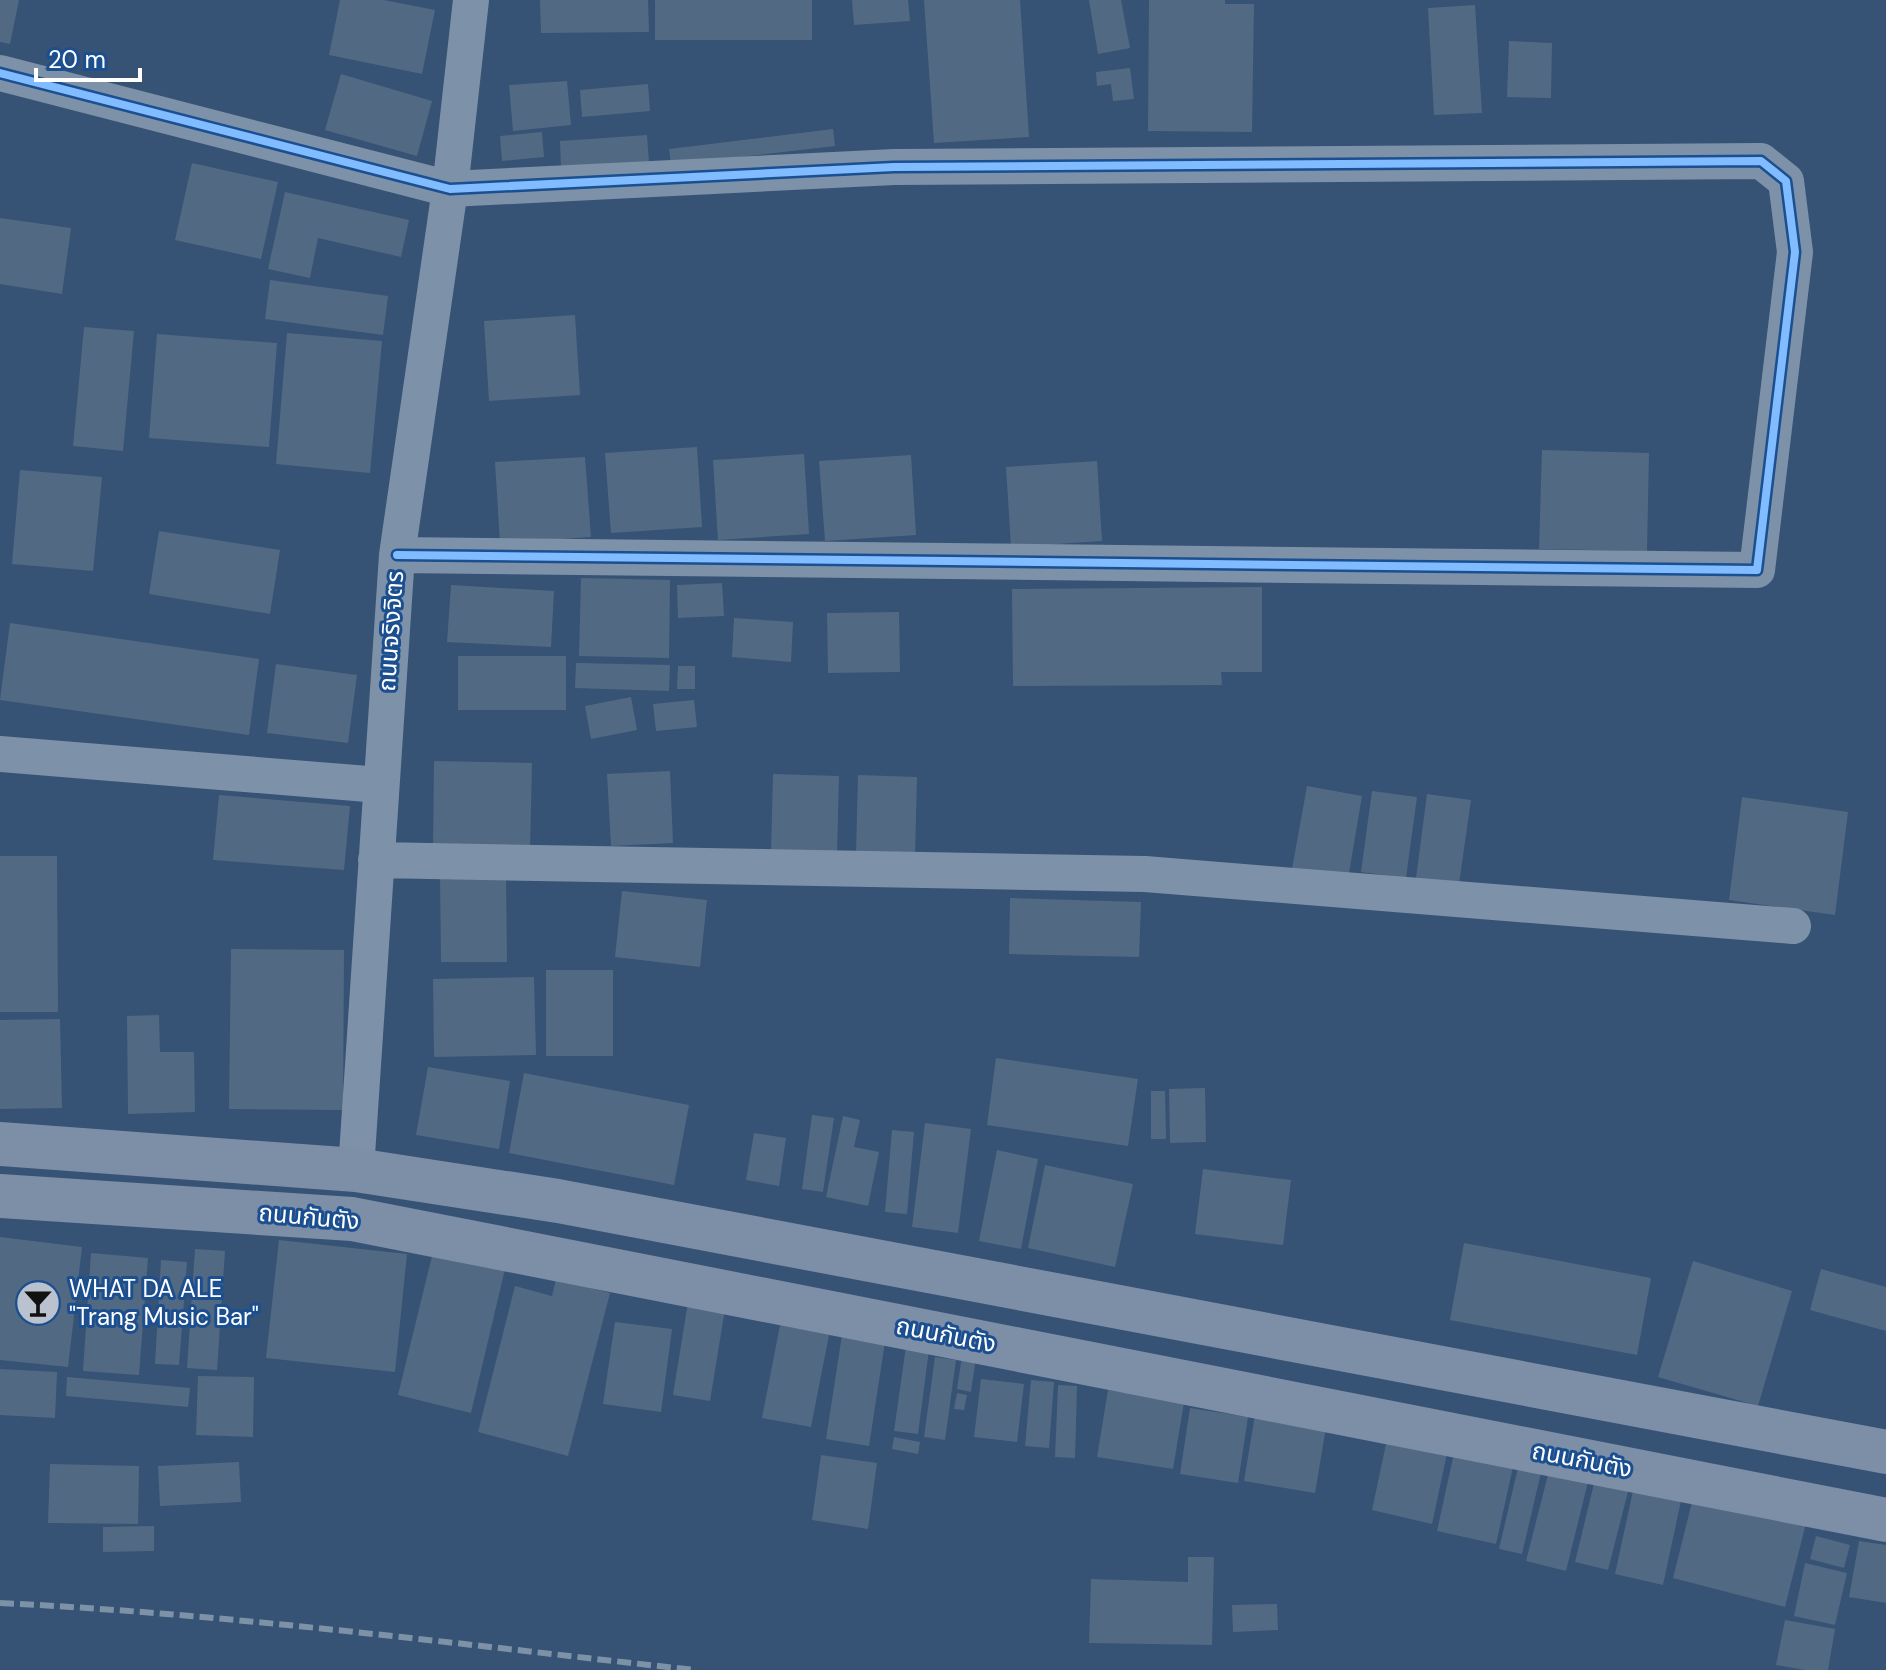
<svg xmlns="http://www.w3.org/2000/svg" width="1886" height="1670" viewBox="0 0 1886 1670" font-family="'DM Sans','Noto Sans Thai',sans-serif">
	<rect width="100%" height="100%" fill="#365274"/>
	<path fill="#526984" d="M0,0H19L10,44L0,42Z
		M340,0H384L435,10L422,74L329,55Z
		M540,0H648L649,32L541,33Z
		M655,0H812V40H655Z
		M852,0H908L910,21L854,25Z
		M924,0H1020L1029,137L934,143Z
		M1089,0H1121L1130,48L1098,54Z
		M1149,0H1225V4H1254L1252,132L1148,131Z
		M1475,5L1482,113L1434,115L1428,8Z
		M1509,41L1552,43L1551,98L1507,97Z
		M1130,68L1134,99L1113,101L1111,84L1097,86L1096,72Z
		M341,74L432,101L417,156L325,130Z
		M567,81L571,125L513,131L509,85Z
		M648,84L650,111L582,117L580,90Z
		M833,129L835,146L671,165L669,149Z
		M542,132L544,157L502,161L500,136Z
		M647,135L649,163L561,169L560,141Z
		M192,163L278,182L261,259L175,240Z
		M285,192L409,220L401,257L318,238L310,278L268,269Z
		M0,218L71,228L62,294L0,284Z
		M270,280L388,296L383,335L265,319Z
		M575,315L580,395L489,401L484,321Z
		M84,327L134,331L123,451L73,446Z
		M287,333L382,341L370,473L276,464Z
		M157,334L277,343L269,447L149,438Z
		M697,447L702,527L611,533L605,453Z
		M1542,450L1649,453L1647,551L1539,549Z
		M804,454L809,534L718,540L713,460Z
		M911,455L916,535L825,541L819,461Z
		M585,457L591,537L500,543L495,462Z
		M1097,461L1102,541L1011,547L1006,467Z
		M20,470L102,477L93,571L12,564Z
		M159,531L280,550L270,614L149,594Z
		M581,578L670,580L669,658L579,656Z
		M722,583L724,616L678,618L677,585Z
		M451,585L554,591L551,647L447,642Z
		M1262,587V672H1221L1222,685L1013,686L1012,589Z
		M899,612L900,672L828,673L827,613Z
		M734,618L793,622L791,662L732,657Z
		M10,623L259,659L249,735L0,700Z
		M458,656H566V710H458Z
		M576,663L670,665L669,691L575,688Z
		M276,664L357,675L348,743L267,733Z
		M678,666H695V689H677Z
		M631,697L637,730L591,739L585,706Z
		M694,700L697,727L656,731L653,704Z
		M434,761L532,763L530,850L433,848Z
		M670,771L673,843L611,846L607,774Z
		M773,774L839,776L837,854L771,852Z
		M858,775L917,777L915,855L856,854Z
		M1307,786L1362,796L1348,879L1292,869Z
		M1372,791L1417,797L1406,878L1361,872Z
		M1427,794L1471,800L1459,884L1416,878Z
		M219,795L350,806L344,870L213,860Z
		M1742,797L1848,812L1835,915L1729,900Z
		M0,856H57L58,1012H0Z
		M440,876H506L507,962H441Z
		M622,891L707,900L700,967L615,957Z
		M1010,898L1141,902L1139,957L1009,954Z
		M231,949L344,950L343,1110L229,1109Z
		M546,970H613V1056H546Z
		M534,977L536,1055L434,1057L433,979Z
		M159,1015L160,1052H194L195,1112L128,1114L127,1016Z
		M60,1019L62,1108L0,1109V1020Z
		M996,1058L1138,1079L1128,1146L987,1125Z
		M428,1067L510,1081L499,1149L416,1135Z
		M524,1073L689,1105L674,1185L509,1153Z
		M1205,1088L1206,1142L1170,1143L1169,1089Z
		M1151,1091H1165L1166,1139H1151Z
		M812,1115L834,1118L823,1192L802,1189Z
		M843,1116L860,1120L854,1147L879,1152L868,1206L826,1197Z
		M925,1123L971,1129L958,1233L912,1227Z
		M892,1130L914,1132L907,1214L885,1212Z
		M754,1133L786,1138L779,1186L746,1180Z
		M997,1150L1038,1159L1021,1249L979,1241Z
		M1045,1165L1133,1184L1115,1267L1028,1248Z
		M1203,1169L1291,1180L1283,1245L1195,1234Z
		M0,1237L82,1247L68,1367L0,1360Z
		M279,1240L407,1254L395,1372L266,1358Z
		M1464,1243L1651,1278L1637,1355L1450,1320Z
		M195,1249L225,1251L217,1370L187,1368Z
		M433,1252L505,1269L471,1413L398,1395Z
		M91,1253L148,1258L139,1375L83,1371Z
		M161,1260L187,1262L179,1365L155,1364Z
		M1693,1261L1792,1291L1758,1406L1658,1377Z
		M1821,1269L1886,1287V1331L1810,1310Z
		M556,1279L610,1293L568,1456L478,1432L515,1286L552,1296Z
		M688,1302L725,1309L710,1401L673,1395Z
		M615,1322L672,1329L661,1412L603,1404Z
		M780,1325L829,1335L811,1427L762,1418Z
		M842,1335L885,1342L869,1446L826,1439Z
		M906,1346L929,1350L918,1434L894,1431Z
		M963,1349L977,1350L971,1392L957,1389Z
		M935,1357L956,1360L945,1440L924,1437Z
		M0,1369L57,1372L55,1418L0,1415Z
		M198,1376L254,1377L253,1437L196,1435Z
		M67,1377L190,1388L188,1407L66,1396Z
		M981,1379L1024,1384L1017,1442L974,1437Z
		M1031,1380L1054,1382L1049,1448L1025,1446Z
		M1058,1385L1077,1386L1075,1458L1055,1457Z
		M1108,1390L1184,1402L1173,1469L1097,1457Z
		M957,1393L967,1395L964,1410L954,1409Z
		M1190,1408L1248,1417L1238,1483L1180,1474Z
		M1255,1415L1326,1427L1315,1493L1244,1481Z
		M1389,1430L1449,1444L1432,1524L1372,1510Z
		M894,1437L920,1442L918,1454L892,1449Z
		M1456,1444L1515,1458L1496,1544L1437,1531Z
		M821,1455L877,1463L868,1529L812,1520Z
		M1520,1459L1543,1464L1522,1554L1499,1549Z
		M239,1462L241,1502L160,1506L158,1466Z
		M1551,1463L1590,1474L1566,1571L1526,1561Z
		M50,1464L139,1466L138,1524L48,1523Z
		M1597,1471L1631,1480L1608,1570L1575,1562Z
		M1636,1477L1684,1487L1663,1585L1615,1574Z
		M1695,1490L1807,1519L1785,1607L1673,1578Z
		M154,1526V1551L103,1552V1527Z
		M1816,1536L1850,1545L1844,1568L1810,1559Z
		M1859,1541L1886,1545V1603L1849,1597Z
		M1188,1557H1214L1212,1645L1089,1643L1091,1579L1188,1582Z
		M1805,1563L1847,1573L1835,1625L1794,1616Z
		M1277,1604L1278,1630L1233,1632L1232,1605Z
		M1785,1620L1835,1629L1828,1670H1805L1776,1665Z"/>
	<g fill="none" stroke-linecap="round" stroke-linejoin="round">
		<path stroke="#7d92a8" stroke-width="36" d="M0,73L450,189L894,167L1761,161L1786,181L1795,252L1757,570L397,555
			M0,754L380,785
			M376,860L1145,874L1793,926
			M356,1170L397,555L450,189L471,0"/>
		<path stroke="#7d8ea7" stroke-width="44" d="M0,1144L356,1170L558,1201L1886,1452
			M0,1196L352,1219L1886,1520"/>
		<path stroke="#7e92a7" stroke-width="6" stroke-dasharray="14 6" stroke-linecap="butt" d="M0,1603C232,1614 464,1645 695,1670"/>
		<g stroke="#1b4f8f" stroke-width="13">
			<path id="cycleway" d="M0,73L450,189L894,167L1761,161L1786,181L1795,252L1757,570L397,555"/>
		</g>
		<use href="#cycleway" stroke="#80bcff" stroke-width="8"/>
	</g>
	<defs>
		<g id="bar-disc" transform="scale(2.3)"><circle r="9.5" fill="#b9c2ce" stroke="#1b4f8f"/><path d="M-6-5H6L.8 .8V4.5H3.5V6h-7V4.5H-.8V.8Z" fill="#111"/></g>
	</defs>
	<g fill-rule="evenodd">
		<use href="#bar-disc" x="38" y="1303"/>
	</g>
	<g text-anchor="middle" stroke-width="6" stroke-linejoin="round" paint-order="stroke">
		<g font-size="24" fill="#fff" stroke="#1b4f8f">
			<text transform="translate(391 631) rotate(-86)" y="8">ถนนจริงจิตร</text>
			<text transform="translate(309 1217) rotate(5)" y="8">ถนนกันตัง</text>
			<text transform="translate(946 1335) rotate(11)" y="8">ถนนกันตัง</text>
			<text transform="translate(1582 1460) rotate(11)" y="8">ถนนกันตัง</text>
		</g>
		<g font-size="24" fill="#fff" stroke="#1b4f8f" text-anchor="start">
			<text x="69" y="1297">WHAT DA ALE<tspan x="69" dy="28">"Trang Music Bar"</tspan></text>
		</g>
	</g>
	<path d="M36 68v12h104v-12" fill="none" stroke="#ffffff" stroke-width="4"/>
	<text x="48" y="68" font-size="24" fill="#ffffff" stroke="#1b4f8f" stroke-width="6" paint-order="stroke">20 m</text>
</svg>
